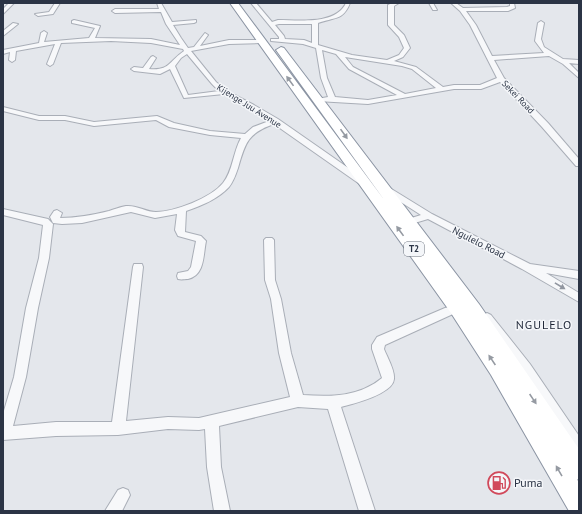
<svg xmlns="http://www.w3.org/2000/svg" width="582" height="514" viewBox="0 0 582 514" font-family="'PT Sans',sans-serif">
	<rect width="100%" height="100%" fill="#e4e7ec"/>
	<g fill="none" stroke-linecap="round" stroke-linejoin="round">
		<g stroke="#a9aeb7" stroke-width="2">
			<path id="minor" d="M9,3H14L3,14V9Z
				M55,3H60L53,14L38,16L35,14L49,12Z
				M157,3H161L172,22L196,20V22L194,23L173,25L181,38L188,48L194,47L205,33L208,35L200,46L229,40H263L264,41L261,43L229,44L191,51L216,82L227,91L254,105L278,119L367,181L368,183L367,185H361L274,124C248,133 245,143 238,168C236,174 233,182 229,187C218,199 201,206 186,211L185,232L201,236L206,241C203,255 205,275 188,279C184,279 182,280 178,279L177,276L178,273L188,271L191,267L196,241L178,236L175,230L177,214L155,218L131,212L82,223L62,224L53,223L50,217L54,211L57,210L62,213L60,218C76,218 93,215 109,211C115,209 120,207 126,206C137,205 146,212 156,212C174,212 211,198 223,183C233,171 233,152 241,138L210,135L169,127L156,120L94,126L65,120H39L3,111V107L39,116H65L94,122L157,116L174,123L210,131L245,134L253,127L269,121L250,107L224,94L184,98L170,69L160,74L134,71L131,69L134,67L143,68L151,57L153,56L156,58L149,69C170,71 169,61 184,51L183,49L151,43L111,41L61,43L53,64L50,66L47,64L55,44L16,51L15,60L12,62L9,60L10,52L3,54V50L39,43L41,33L44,31L47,33L44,42L89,38L95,28L72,23V21L74,20L100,26L95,38L151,39L180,45L166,24L161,12L115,13L112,11L115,9H159ZM187,54L212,84L219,91L188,95L175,66L181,58Z
				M251,3H256L272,22L278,20C299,20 336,25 346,3H350C343,21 334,17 318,23V45L352,55L387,60L399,55L404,48L399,37L388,25V5L392,3H399L394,6V25L404,35L410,48L403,57L394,61L416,67L443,87L454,85H480L497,78L470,25L460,11L451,3H456L463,8L507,7L510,6V3H514L515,8L508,11H466L476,25L492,56L544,53L535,41L538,23L541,21L544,23L541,39L544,47L563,59L579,60V64L569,63L579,73V78L563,64L549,56L494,60L504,78L548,123L579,159V166H576L542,127L500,82L481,89H454L368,104L317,101V99L328,97L321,78L316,48L303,44L271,41V39H279V37ZM279,24H312V43L304,40L285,39L284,36L275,25ZM322,50L336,54L349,69L397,95L368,100L335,97L327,78ZM345,57L402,66L412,69L436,88L405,94L353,67Z
				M429,3H433L437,10H433Z
				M13,23L18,24L3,36V31Z
				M385,185L432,214L530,264L579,271V279L546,273L579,293V302L522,269L428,219L408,225L405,224L403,222L405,220L421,215L382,190L381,188L382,186Z
				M3,209L48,219L53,224L49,258L38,308L26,377L13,426L56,422H112L133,267L134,264H142L143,267L126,421L168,417L199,418L290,397L279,353L271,299L265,280L264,240L266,238H272L274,240L275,280L281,299L291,353L303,395C331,397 359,397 382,378L372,349V345L377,337L445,308L449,307L453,308L455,311L453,314L385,345L384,349C387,357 395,370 394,379C393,394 353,404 341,407L375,511H359L328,409L298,407L219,426L221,467L230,511H214L207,467L205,429L199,430L168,429L118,435L56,436L3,440V414L14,377L26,308L39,258L43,225L3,215Z
				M487,313L491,315L530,364L579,436V455L574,453L522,372L483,321L481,318L483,315Z
				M123,488L128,490L130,495L122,511H105L118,490Z"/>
		</g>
		<g stroke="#8b94a3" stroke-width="2">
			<path id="trunk" d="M230,3H238L385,201L276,50L281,47L284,48L479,304L579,449V480L577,479L579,483V511H569L491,375L451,313Z"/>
		</g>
		<use href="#minor" fill="#f7f8fa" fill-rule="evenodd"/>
		<use href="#trunk" fill="#fff" fill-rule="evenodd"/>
	</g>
	<defs><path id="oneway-solid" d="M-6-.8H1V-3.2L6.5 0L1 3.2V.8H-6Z"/></defs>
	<g fill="#959aa2">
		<use href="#oneway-solid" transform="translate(290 81) rotate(-126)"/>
		<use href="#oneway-solid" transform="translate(344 134) rotate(55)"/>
		<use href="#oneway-solid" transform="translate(400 231) rotate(-126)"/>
		<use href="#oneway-solid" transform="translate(492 360) rotate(-124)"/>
		<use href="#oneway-solid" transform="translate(533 399) rotate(56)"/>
		<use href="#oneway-solid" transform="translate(559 471) rotate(-120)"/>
	</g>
	<use fill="#9196a0" href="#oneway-solid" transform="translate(560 286) rotate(31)"/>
	<defs>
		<g id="fuel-ring" transform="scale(1.15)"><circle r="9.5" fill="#f4f6f9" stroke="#d1495b" stroke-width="1.5"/><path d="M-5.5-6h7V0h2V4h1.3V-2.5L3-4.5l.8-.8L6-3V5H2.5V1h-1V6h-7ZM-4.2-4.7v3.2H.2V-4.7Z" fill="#d1495b"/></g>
	</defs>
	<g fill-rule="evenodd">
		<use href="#fuel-ring" x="499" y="483"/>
	</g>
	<g text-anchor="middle" stroke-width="3" stroke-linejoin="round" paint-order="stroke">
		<g font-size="9" fill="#2b3445" stroke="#f4f6f9">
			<text transform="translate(518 97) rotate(46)" y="3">Sekei Road</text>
			<text transform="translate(249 106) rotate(32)" y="3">Kijenge Juu Avenue</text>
		</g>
		<rect fill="#f4f6f9" stroke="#676e7b" stroke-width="1" x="404" y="242" width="20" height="14" rx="3"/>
		<g font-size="9" font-weight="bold" fill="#2b3445">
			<text x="414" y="252">T2</text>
		</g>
		<g font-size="10" fill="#2b3445" stroke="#f4f6f9">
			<text transform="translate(479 242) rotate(27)" y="4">Ngulelo Road</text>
		</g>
		<g font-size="12" letter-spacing="1" fill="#1d2536" stroke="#f4f6f9">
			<text x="544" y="329">NGULELO</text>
		</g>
		<g font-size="12" fill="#2b3445" stroke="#f4f6f9" text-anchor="start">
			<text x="514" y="487">Puma</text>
		</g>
	</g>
	<rect width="582" height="514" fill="none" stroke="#2b3445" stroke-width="8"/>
</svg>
